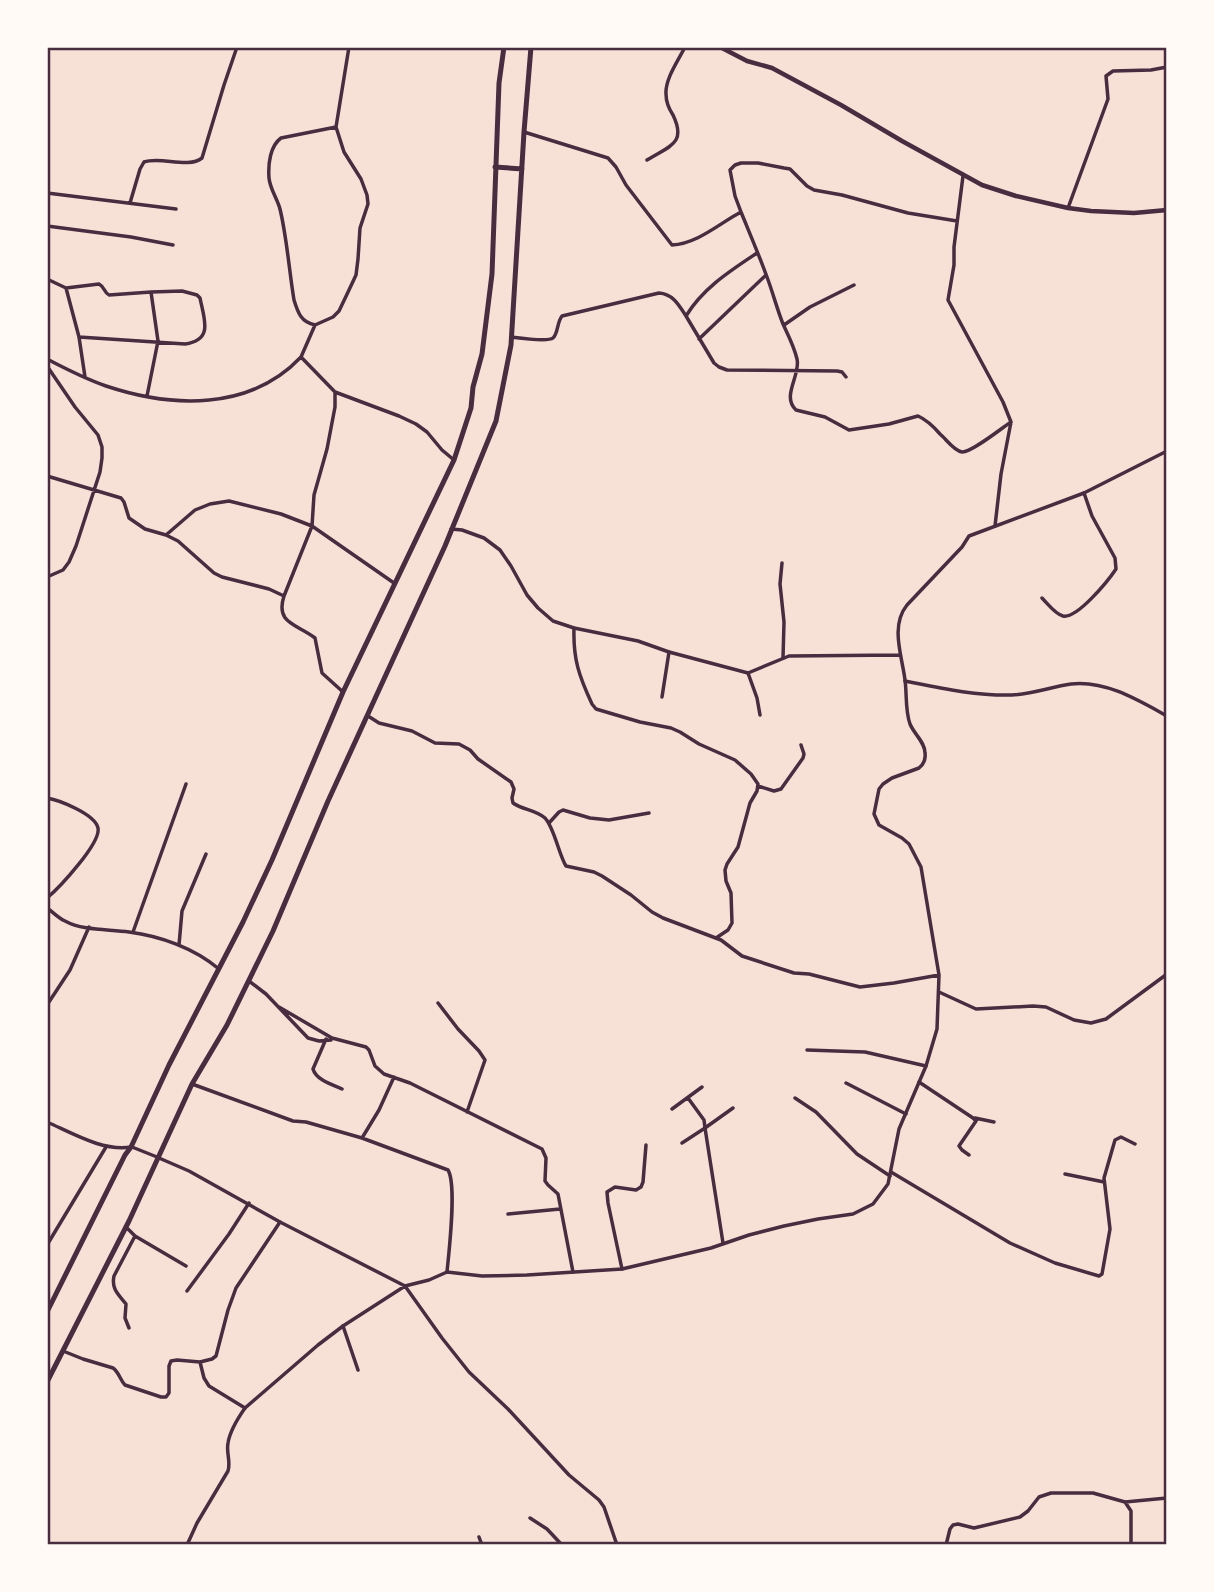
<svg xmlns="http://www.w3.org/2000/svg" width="1214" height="1592" viewBox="0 0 1214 1592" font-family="Jost,sans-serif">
	<rect width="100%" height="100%" fill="#f7e1d7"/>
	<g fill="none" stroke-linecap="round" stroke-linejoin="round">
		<path stroke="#4a2c40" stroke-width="3.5" d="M524,132L608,158L616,167L626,185L672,245C697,244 720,223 741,212C750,234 759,255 767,277C773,293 777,309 783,324C788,335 794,346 797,359C801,375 781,396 796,410L825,417L849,430L889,424L918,416C927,420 934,427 940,434C946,439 954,451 962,452C971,453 1003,427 1011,422
			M647,160C669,146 687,144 673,115C669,109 666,102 666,94C665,79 678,61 685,47
			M963,176L954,247V265L948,300L1003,402L1011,422L1001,474L995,526
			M47,193L176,209
			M130,203L140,169L144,162C161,156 188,169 202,158L224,85L237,47
			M1068,208L1108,99L1106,76L1113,71L1151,70L1167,67
			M741,212L735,196L730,170L735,165L741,163H758L784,168L790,169L807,186L814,190L842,195L908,213L957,221
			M47,226L131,237L173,245
			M757,253C730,271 703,288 686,316L714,363L719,367L727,370L837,371L842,372L846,377
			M47,279L66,288L79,337L85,377
			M66,288L99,284C105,287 104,293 109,295L151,292L158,341L147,396
			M315,325L333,317L339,311L349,290L356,275L358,259L360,228L368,204L367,195L361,179L344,152L336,127L349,47
			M784,325L810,307L854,285
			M79,337L185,344C214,340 204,319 200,298L197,295L182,291L151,292
			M511,337C519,338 548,342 553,338C558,334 557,322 562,316L659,293C673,294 679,305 686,316
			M699,339L766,275
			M301,357L315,325C301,322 298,313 294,300C289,270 287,238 280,209C277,198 270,189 269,178C268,164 270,146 281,138L336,127
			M47,359C66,369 86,379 106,386C172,408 250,411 301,357L335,392L399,416L416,424L427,432L442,450L454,460
			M47,366L75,407L98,435L102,447V458L100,472L76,546L69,562L63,570L47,577
			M335,392V407L327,449L314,495L312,526L284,596C275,624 297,624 315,638L322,673L343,692
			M47,476L121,498L124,502L129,518L145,529L166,535L178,541L214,573L222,577L269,589L284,596
			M166,535L195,510L210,504L229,501L281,514L312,526L394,583
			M782,563L780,584L784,622L783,658
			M1042,598C1048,604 1055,614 1063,616C1077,619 1108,581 1116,569L1115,558L1092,516L1084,493
			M574,628C573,659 579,676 592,704L596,709L640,722L671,728L680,732L699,744L735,760L751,774L758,784L757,791L750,803L738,847L727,864L725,870L726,881L731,893L732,923L728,930L716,938
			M748,673L757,698L760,715
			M905,681C940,688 976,696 1012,695C1032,694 1051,687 1071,684C1105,680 1138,700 1167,716
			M662,697L669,652
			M758,786L774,791L781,789L803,758L804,754L801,745
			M47,798C59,800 95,814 98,828C101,843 59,888 47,898
			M549,823L559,812L563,810L590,818L609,820L649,813
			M47,908C53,912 58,918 65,921C83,931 109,929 129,932C160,936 194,948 219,969
			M133,932L186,784
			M179,945L182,911L206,854
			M249,981L266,994L308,1038L319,1041L331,1040
			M939,992L976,1009L1033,1006L1046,1007L1074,1020L1091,1023L1106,1019L1167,974
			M438,1003L458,1029L479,1051L485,1060L467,1112
			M47,1005L70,970L89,927
			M279,1007L332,1038L366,1047L369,1050L375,1066L384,1074L410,1083L542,1149L546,1158L545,1181L548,1185L558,1194L573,1272
			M326,1039L313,1069C316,1080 333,1085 342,1089
			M807,1050L865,1052L926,1066
			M919,1082L973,1118L976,1121L959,1146L962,1150L969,1155
			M846,1083L906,1114
			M192,1084L293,1121L306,1122L362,1138L448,1170C457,1185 449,1251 447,1272
			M795,1098L816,1112L857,1154L890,1176
			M672,1109L702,1087
			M975,1118L994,1122
			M362,1138L379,1110L394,1077
			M682,1143L705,1128L704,1120L688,1098
			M132,1147L157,1157
			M891,1172L1010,1243L1055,1263L1099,1276L1102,1274L1110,1229L1104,1178L1115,1140L1121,1137L1135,1144
			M1065,1174L1104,1182
			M508,1214L560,1209
			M126,1227L135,1236L186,1266
			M723,1243L705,1128L733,1108
			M47,1245L106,1147
			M622,1269L608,1203L607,1192L615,1187L636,1190L641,1187L643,1182L646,1145
			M187,1291L229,1234L249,1203
			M343,1326L358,1370
			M129,1328L125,1318L126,1304C119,1295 111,1289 114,1276L135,1236
			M63,1351L83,1359L113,1368C119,1372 120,1380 125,1385L161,1397H166L169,1393V1366L171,1361L177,1360L200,1362L204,1378L209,1386L245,1408
			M200,1362L212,1359L216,1356L228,1310L236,1288L280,1222
			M1125,1502L1131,1511V1545
			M530,1518L547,1529L562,1545
			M479,1537L482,1545
			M946,1545L950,1529L953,1525L958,1524L974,1528L1020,1517L1028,1511L1039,1497L1051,1493H1093L1125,1502L1167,1498"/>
		<path stroke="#4a2c40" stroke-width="3.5" d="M451,529L462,530L484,538L500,550L511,566L527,595L538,608L553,621L574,628L638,641L669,652L748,673L789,656L900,655
			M368,716L379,723L412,731L435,743L459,744L470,750L478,759L511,782L514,789L512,798L513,803C523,810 536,810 545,818C554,827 559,855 566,866L594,872L602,876L631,895L652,912L663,918L721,940L742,956L794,973L809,974L860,987L894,983L939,975
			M47,1122C72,1133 104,1152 131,1147
			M159,1158L189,1171L280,1222L405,1286L442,1338L469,1372L508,1409L569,1475L599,1500L604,1507L617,1545
			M187,1545L197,1523L228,1471C231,1461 226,1453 228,1443C230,1430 238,1418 245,1408L318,1345L343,1326L405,1286L429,1280L447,1272L482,1276L527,1275L622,1269L711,1248L749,1235L784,1226L818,1219L853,1214L873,1204L888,1184L899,1129L926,1066L937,1029L939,975L921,867L909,844L902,838L879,825L874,814L879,789L883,784L892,778L919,768C924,764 926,760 925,753C925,742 914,734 910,724C905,710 907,694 905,680C902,656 890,626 907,605L962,547L969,536L1084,493L1167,451"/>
		<path stroke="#4a2c40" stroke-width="4.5" d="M720,47L747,61L772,68L841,105L902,141L982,185L1016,196L1068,208L1091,211L1134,213L1167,210"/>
		<path stroke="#4a2c40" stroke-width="5" d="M495,167L522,169
			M47,1312L125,1155L131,1147L169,1065L243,922L272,860L343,692L454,460L471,408L473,387L482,354L492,274L499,83L504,47
			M47,1382L129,1221L192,1084L227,1025L273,931L328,801L445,546L496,421L511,345L524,132L531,47"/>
	</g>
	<rect width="1214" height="1592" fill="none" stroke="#fffaf5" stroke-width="98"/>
	<rect x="49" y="49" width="1116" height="1494" fill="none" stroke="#4a2c40" stroke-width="2.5"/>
</svg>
